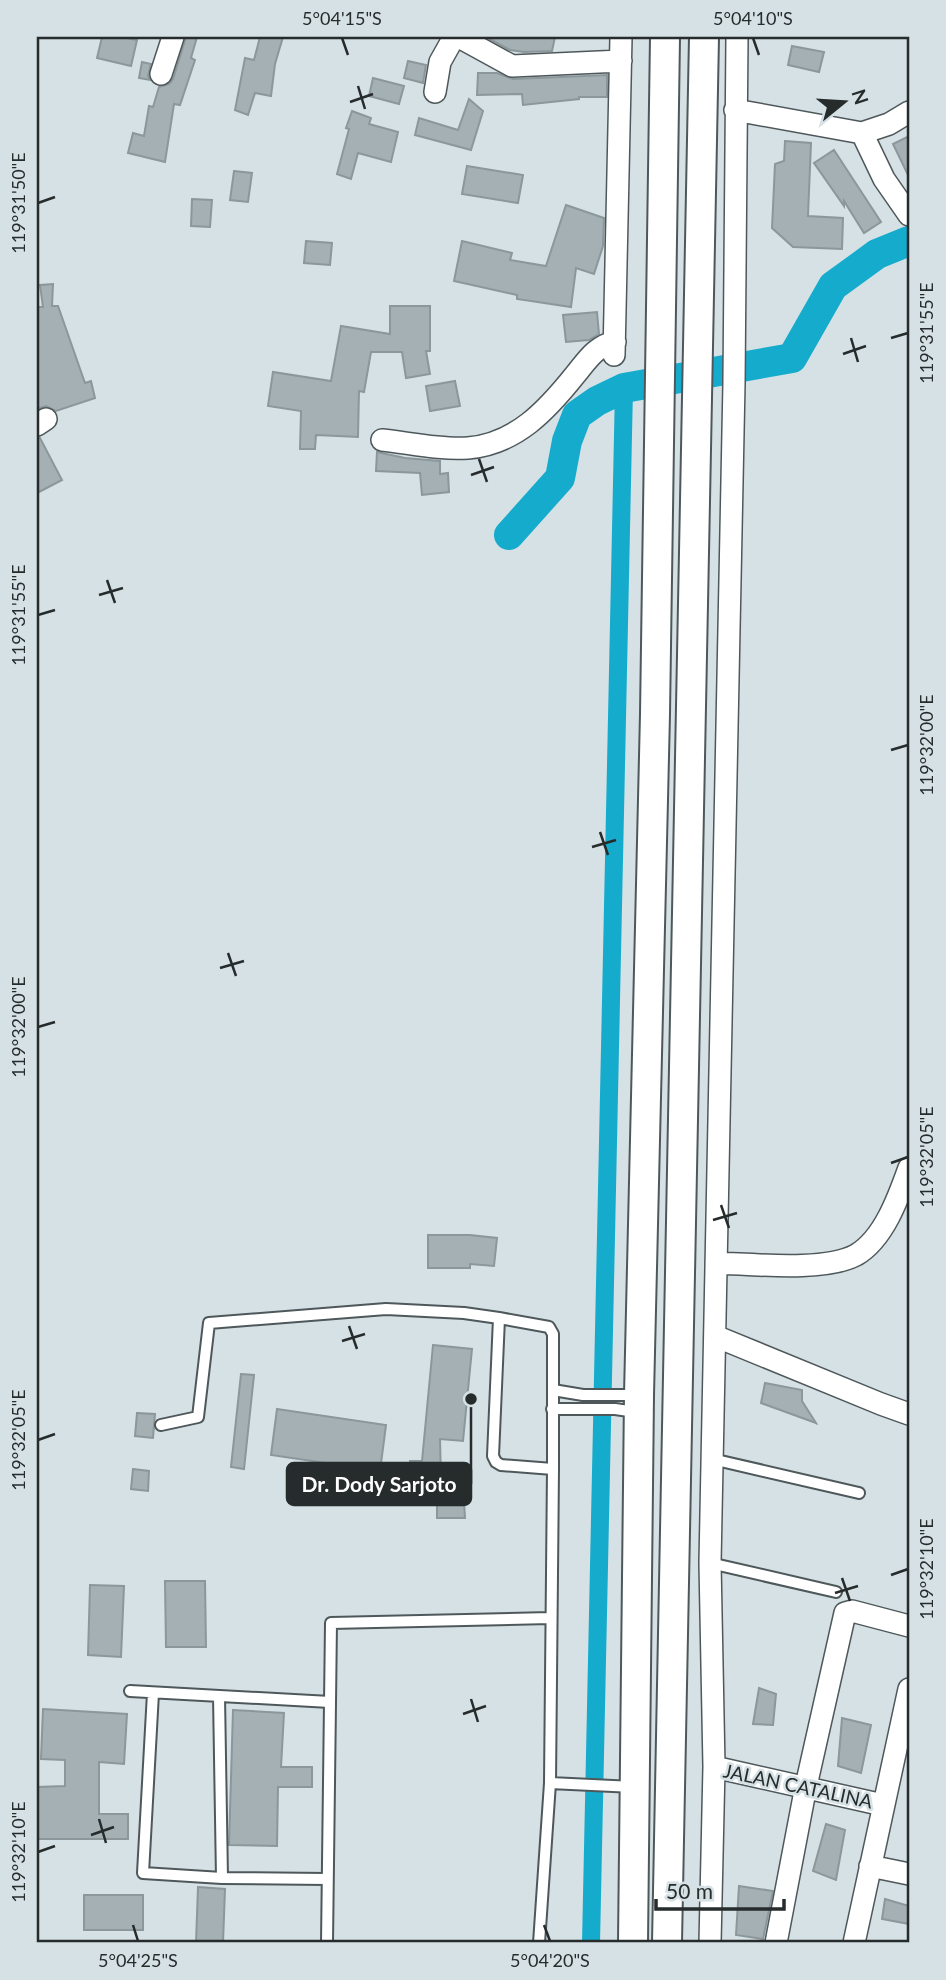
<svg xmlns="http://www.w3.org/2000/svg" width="946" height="1980" viewBox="0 0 946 1980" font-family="Lato,sans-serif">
	<rect width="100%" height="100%" fill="#d5e1e5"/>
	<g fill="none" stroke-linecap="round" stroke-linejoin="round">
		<path stroke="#15abcc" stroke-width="18" d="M591,1943L624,388"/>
		<path stroke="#15abcc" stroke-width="30" d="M509,535L560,478L567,441L577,415L597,401L624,388L792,358L833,286L877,254L909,241"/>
	</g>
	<path fill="#a4b0b3" stroke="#8b979a" stroke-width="2" d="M102,37H121L137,40L131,66L97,58Z
		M186,37H197L191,58L195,60L180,105L174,104L165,162L128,153L133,133L144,136L149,106L153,107L159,87L169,84L173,79Z
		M260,37H283L275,64L271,96L255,93L248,115L235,110L245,58L254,60Z
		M486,37H555L552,51L524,52L510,50Z
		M792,46L824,52L819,72L788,65Z
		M408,61L426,65L423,83L404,78Z
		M142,62L151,64L148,76L150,80L139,78Z
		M478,73H497L513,79L607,75V97H579V99L523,105L522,94L477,95Z
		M373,78L404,86L399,104L369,96Z
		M469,99L483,111L471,150L415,135L419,118L458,130Z
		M352,111L371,118L369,124L398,132L391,162L358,153L351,179L337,174L349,129L346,128Z
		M909,136V177L893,144Z
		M785,141L811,143L808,216L843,218L842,249L793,247L772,228L775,164L784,161Z
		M834,150L881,222L864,233L844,201V206L814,163Z
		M467,166L523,175L518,203L462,194Z
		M234,171L252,173L248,202L230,200Z
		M192,199L212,200L210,227L191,226Z
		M566,205L604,218L603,246L594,274L576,268L571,307L517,299V295L454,281L462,241L512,253L510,260L546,266Z
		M306,241L332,243L330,265L304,263Z
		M53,284L52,306H58L85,383L91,381L95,398L56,411L46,406L37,409V307H43L40,285Z
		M390,306H430V351H426L430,374L406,378L402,352H371L364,392L359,391L358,437L316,435L315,449H300L301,411L268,406L273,372L331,381L341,326L390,334Z
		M597,312L599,334L589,340L566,342L563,315Z
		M455,381L460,406L430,411L426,386Z
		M37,438H40L62,480L37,493Z
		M377,452L405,458L440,461V474L448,473L449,492L422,495L420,473L376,471Z
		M428,1235H470L497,1238L494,1266L470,1264V1268H428Z
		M433,1345L472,1349L463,1441L440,1439L441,1479L410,1480V1461H422Z
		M241,1374L254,1375L244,1469L231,1467Z
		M765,1383L802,1390V1401L816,1423L761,1403Z
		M277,1409L386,1425L380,1471L271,1455Z
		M137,1413L155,1414L153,1438L135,1436Z
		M133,1469L149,1471L148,1491L131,1489Z
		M437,1501H464L465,1518H437Z
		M165,1581H205L206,1647H166Z
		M90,1585L124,1586L121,1657L88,1655Z
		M759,1688L776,1694L773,1725L753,1724Z
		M43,1709L127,1714L124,1764L99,1762V1814H128V1839H37V1787L65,1786V1760L41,1759Z
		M233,1710L284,1713L281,1767H312V1787H278L277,1846L229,1845Z
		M842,1718L871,1725L861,1773L838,1766Z
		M826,1824L845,1830L836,1880L813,1871Z
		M739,1886L773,1891L763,1939L736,1935Z
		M198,1887L225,1889L223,1943H196Z
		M84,1895H143V1930H84Z
		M885,1899L909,1906V1924L882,1919Z"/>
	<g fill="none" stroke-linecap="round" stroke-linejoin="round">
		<g stroke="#4e585b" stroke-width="14">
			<path id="service" d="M499,1318L549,1327L553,1334V1469L501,1465L496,1462L493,1456Z
				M553,1390L583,1395H637
				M552,1409H615L636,1412
				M161,1425L198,1417L209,1323L386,1309L464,1313L499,1318
				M712,1459L859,1493
				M710,1563L836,1592
				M130,1691L330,1702
				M153,1693L143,1873L222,1878
				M219,1696L222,1878L327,1879
				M550,1783L634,1787
				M327,1943L331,1623L550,1618
				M539,1943L550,1783L553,1469"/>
		</g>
		<g stroke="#4e585b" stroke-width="24">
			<path id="minor" d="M459,37L512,66L621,61
				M161,74L173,37
				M435,92L440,62L454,37
				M735,110L862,133L889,124L909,112
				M862,133L884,179L909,215
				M614,355L621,37
				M37,425L46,419
				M382,440C410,443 440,450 468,448C516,444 547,410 575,375C586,362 596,345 615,342
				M716,1263C753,1264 824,1272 856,1255C884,1239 899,1196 909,1168
				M715,1336L881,1404L909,1414
				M714,1767L883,1805
				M870,1866L909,1874
				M710,1943L714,1767L710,1563L734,383L737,37
				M776,1943L806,1786L845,1613L852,1611L909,1626
				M854,1943L909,1689"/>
		</g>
		<g stroke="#4e585b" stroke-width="32">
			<path id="secondary" d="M633,1943L639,1395L655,714L665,37
				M667,1943L704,37"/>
		</g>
		<use href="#service" stroke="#fff" stroke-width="10"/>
		<use href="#minor" stroke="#fff" stroke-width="21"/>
		<use href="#secondary" stroke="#fff" stroke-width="28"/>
	</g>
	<path fill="none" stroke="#262b2c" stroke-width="2.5" d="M342,38L348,55M753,38L759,55M358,86L365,109M350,102L373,94M38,203L55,197M851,338L858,362M891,338L908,333M843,354L866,346M479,459L487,482M471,475L494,467M107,580L115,603M99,595L123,588M38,615L55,610M891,750L908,745M600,832L608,855M592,847L616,840M228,953L236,976M220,968L244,961M38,1027L55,1022M891,1163L908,1157M721,1205L729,1228M713,1220L737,1213M349,1326L357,1349M342,1341L365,1334M38,1440L55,1434M891,1575L908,1569M842,1578L850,1601M835,1593L858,1586M471,1699L478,1722M463,1714L486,1706M99,1819L106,1843M91,1835L114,1827M38,1852L55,1846M133,1925L138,1941M544,1925L550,1941"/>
	<g text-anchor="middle" stroke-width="5" stroke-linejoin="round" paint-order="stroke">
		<g font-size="19" fill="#262b2c" stroke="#d5e1e5">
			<text transform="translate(798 1786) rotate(12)" y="7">JALAN CATALINA</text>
		</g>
	</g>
	<path fill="none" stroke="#262b2c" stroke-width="2.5" d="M471 1399L471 1484"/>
	<circle fill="#262b2c" stroke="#d5e1e5" stroke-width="2.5" cx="471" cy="1399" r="7"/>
	<rect fill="#262b2c" stroke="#262b2c" stroke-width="2.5" x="287" y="1463" width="184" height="42" rx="7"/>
	<g font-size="21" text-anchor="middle" font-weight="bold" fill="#fff">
		<text x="379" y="1492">Dr. Dody Sarjoto</text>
	</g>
	<rect width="946" height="1980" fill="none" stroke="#d5e1e5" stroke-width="77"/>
	<g transform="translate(844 102) rotate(72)" stroke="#d5e1e5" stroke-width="5" paint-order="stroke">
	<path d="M0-5L12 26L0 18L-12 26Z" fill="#262b2c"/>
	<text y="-10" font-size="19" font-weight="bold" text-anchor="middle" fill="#262b2c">N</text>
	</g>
	<path d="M656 1899v10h128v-10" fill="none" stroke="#262b2c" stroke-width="3.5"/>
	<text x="666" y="1899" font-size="21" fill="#262b2c" stroke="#d5e1e5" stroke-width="5" paint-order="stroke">50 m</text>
	<rect x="38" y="38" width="870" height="1903" fill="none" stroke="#262b2c" stroke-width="2.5"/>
	<g font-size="18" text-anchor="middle" fill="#262b2c">
		<text x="342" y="25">5°04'15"S</text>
		<text x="753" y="25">5°04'10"S</text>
		<text transform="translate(19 203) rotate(-90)" y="6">119°31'50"E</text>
		<text transform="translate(927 333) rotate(-90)" y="6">119°31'55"E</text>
		<text transform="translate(19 615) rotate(-90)" y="6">119°31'55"E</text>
		<text transform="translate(927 745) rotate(-90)" y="6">119°32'00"E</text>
		<text transform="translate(19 1027) rotate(-90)" y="6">119°32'00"E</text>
		<text transform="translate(927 1157) rotate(-90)" y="6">119°32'05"E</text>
		<text transform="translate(19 1440) rotate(-90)" y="6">119°32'05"E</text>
		<text transform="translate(927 1569) rotate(-90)" y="6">119°32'10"E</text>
		<text transform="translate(19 1852) rotate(-90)" y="6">119°32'10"E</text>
		<text x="138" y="1967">5°04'25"S</text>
		<text x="550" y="1967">5°04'20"S</text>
	</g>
</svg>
